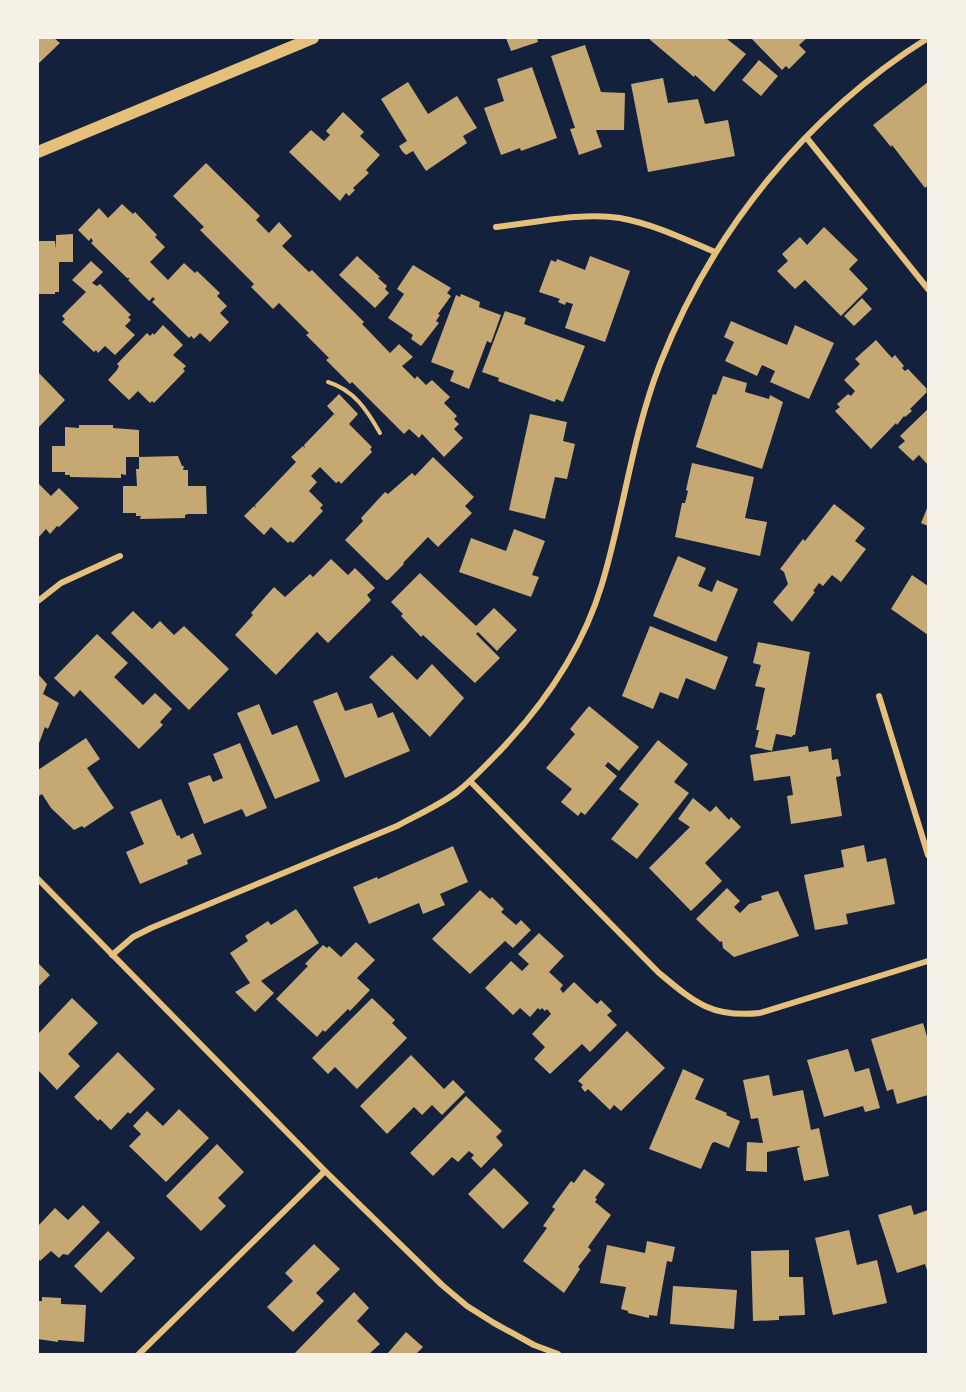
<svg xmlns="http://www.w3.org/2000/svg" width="966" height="1392" viewBox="0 0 966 1392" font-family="'PT Sans Narrow',sans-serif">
	<rect width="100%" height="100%" fill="#14213d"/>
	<path fill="#c6a872" d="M38,38H54L60,43L38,64Z
		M506,38H537L538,42L511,51Z
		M648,38H728L727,39L746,54L714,92L695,75L694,77Z
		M751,38H807L799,45L806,52L789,69L786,66L782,70Z
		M585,45L601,92L625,93L624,130H596L602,147L579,155L570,129L575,128L551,56Z
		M759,60L778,76L761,96L742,80Z
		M532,67L557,138L521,151L520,148L501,155L484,108L504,101L497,79Z
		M663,78L668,103L698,99L705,124L728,120L735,156L648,172L631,84Z
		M408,82L428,114L457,96L477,128L463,136L467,143L426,171L413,151L406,155L402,151L399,146L407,141L381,99Z
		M928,82V185L925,188L892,145L891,147L873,125Z
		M343,112L364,132L360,136L380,155L366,170L369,173L353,188L355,190L349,196L346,193L340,201L289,152L311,130L324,141L330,135L326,131Z
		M206,163L260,216L256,220L269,233L279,222L292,236L282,246L309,272L312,270L364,322L362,324L390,353L399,344L413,357L402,366L415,379L417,376L426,385L432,380L450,397L444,403L457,416L454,419L459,424L454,429L463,438L444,457L422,434L419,438L409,429L404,434L352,382L350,384L326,360L329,358L306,335L309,333L279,303L273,309L251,287L254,284L200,230L204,227L173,196Z
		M122,204L133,214L135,212L157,235L155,237L165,247L150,262L168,280L184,263L195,273L197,271L220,293L217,296L227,306L220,313L229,322L210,342L200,333L194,339L191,336L189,338L152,302L155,299L153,297L149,301L128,280L130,278H127L91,243L93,241L91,238L89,241L78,230L99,208L108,218Z
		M824,227L858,260L849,269L868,289L841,316L805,280L795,289L777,271L788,261L782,254L800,237L807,245Z
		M73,234V262H59V292H55V294H38V241H55L56,249V235Z
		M357,256L380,277L378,278L387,286L385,289L389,293L375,308L339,275Z
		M590,256L630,271L605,342L565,328L573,304L566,302L565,305L558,302L560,299L539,292L551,260L556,262L557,259L585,270Z
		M91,261L103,272L92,283L97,286L100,284L131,315L128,317L131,320L125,326L135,335L115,355L105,346L98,353L96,350L94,352L62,322L65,319L62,316L86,292L72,280Z
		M413,265L451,288L447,293L451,296L438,314L440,315L436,321L439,323L421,346L411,339L413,335L388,318L404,294L397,289Z
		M461,294L480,302L479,307L501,315L491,343L487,341L469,389L450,381L454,371L431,362L456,295L460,297Z
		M862,298L872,309L854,326L844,316Z
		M505,311L526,318L524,324L585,346L563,402L556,399L555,402L498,381L499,378L482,372Z
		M731,321L787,345L795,325L834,343L809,399L770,382L775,371L762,365L757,376L725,361L734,342L724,337Z
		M163,325L183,345L173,355L186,366L183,369L185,371L154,403L152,401L150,403L138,391L129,400L108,380L117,370L119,366L117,364L147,333L150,336L153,333L154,335Z
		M876,340L892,358L895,355L904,366L902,368L905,371L908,369L927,389L926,390L927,392L910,409L912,411L905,417L904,416L897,425L896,423L871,449L835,411L840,407L837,404L848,394L851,396L855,391L844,380L860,364L855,359Z
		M38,372L65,400L38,428Z
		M723,376L747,383L745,392L769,399L770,395L783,402L762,469L696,447L713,394L716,395Z
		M339,394L358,414L349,424L372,447L370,449L372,452L341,484L339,481L336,483L320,467L311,476L317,482L309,491L323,505L320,508L323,511L293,543L290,541L288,543L271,527L264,535L244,516L254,506L256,508L255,505L296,462L291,457L303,446L305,448L304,445L334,414L337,417L327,406Z
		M928,409V465L919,455L913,461L898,447L905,441L900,436Z
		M530,414L567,422L563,441L575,444L567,479L555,477L545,519L509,510Z
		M79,425H113V428L139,430V457H126V475L121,474V478L70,477V475H65V472H52V446H65V427L79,428Z
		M178,456L182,466H184L183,470H188V486H206L207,514H188L185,515V518L140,519L141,516H136V513H123V486H137L136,469H139V457Z
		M433,457L474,497L465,506L472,513L438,547L428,537L403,563L404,564L388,580H386L345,540L363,521L361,518L385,492L388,494L412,473L415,476Z
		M692,463L754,477L745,518L767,522L760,556L675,537L682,503H685L688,491L686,490Z
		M38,483L51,496L59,488L79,508L59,527L57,526L50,534L46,529L38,538Z
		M834,504L865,528L855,541L866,549L841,582L832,575L823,586L819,583L813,591L815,592L792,622L773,602L788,584L784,572L780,569L803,539L805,541Z
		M928,506V526L921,523Z
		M514,529L545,541L532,575L539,577L531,597L459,572L471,538L506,551Z
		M678,556L706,568L698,586L712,592L717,580L738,589L716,642L653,616Z
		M331,559L348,575L355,568L375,588L367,595L371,600L328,643L317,632L276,675L235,635L253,615L251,613L274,587L285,597L310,574L313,577Z
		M420,573L476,626L494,608L517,630L497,651L478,632L476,634L500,658L475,683L423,635L421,637L401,616L403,614L391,602Z
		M912,575L928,586V635L891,609Z
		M133,611L152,629L160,621L174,635L184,626L229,669L189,710L111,633Z
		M650,626L728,657L715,690L686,678L678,699L660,692L653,709L622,696Z
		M97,634L128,663L114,677L143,705L155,693L172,709L160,722L163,725L139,749L80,690L74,697L54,678Z
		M758,642L810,652L795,735H793L792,737L776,734L772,751L755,747L759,730H756L765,688L755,686L761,665L753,663Z
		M392,655L417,680L432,664L464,698L430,737L369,677Z
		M38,674L47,684L43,694L59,703L48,729L45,727L38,746Z
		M337,692L345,711L372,703L378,718L393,712L410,751L345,778L313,701Z
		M259,704L272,735L297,725L320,781L275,799L237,713Z
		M589,706L639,747L619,771L608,762L605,766L617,776L585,815L581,812L578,816L561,802L572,789L546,768L575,734L570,729Z
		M86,738L100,759L87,768L114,808L84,828L82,826L74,830L51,808L42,794L39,796L38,794V770Z
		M658,740L688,764L674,782L689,793L637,859L611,839L639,804L619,789Z
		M240,743L267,808L246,817L242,809L204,824L188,783L210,775L213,782L223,778L213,754Z
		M808,746L809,752L831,748L832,760L838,759L841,776L836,777L842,816L791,824L787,796L793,795L790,776L754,781L750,755Z
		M693,798L710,812L716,806L729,820L731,817L741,827L705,863L722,881L691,911L649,868L690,827L678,819Z
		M161,799L177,836L179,835L181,839L193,833L202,854L187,860L188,864L140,884L126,852L144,844L130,812Z
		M864,845L867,862L886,858L895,904L846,914L848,924L815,930L804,875L844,867L841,850Z
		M453,846L468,882L440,894L445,905L423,914L419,903L369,924L353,887L377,877L378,879Z
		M727,888L740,901L734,907L740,913L749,904L762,900L761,896L778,891L799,936L734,957L723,948L722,941L720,942L696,919Z
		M480,890L490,899L492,897L504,909L501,912L516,925L521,920L531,930L513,948L505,941L470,974L432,939Z
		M296,909L319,943L261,981L274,993L255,1012L235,992L250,983L230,953L248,941L245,936L268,921L271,925Z
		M539,933L564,956L549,972L563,985L560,989L563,993L574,982L597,1004L601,1000L612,1011L607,1015L617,1025L590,1052L582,1044L550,1074L534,1059L545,1047L532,1034L551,1014L547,1009L545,1011L542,1008L540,1010L538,1008L530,1017L520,1008L513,1015L485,988L511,961L522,971L529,964L518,954Z
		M356,942L375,960L357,978L370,990L350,1011L348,1009L325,1032L323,1030L317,1037L276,999L308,966L305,964L323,945L327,948L329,946L341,957Z
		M38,963L50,975L38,987Z
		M72,998L98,1023L68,1054L80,1066L57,1090L38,1070V1034Z
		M372,998L395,1020L392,1023L407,1038L357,1089L335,1067L328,1074L312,1058Z
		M923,1023L928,1040V1095L897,1104L893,1089L887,1091L871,1039Z
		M627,1031L665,1068L621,1111L614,1105L610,1110L588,1089L585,1092L581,1087L583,1085L578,1081Z
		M848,1049L855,1072L869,1068L880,1108L865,1112L863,1106L824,1117L807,1060Z
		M118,1052L155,1089L130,1114L128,1112L111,1130L100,1119L98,1121L74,1097Z
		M411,1055L444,1089L453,1080L465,1092L442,1115L432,1105L422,1115L414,1107L387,1134L360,1106Z
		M683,1069L704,1079L695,1099L727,1113L726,1115L740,1121L729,1148L715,1142L712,1143L701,1169L649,1149Z
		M769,1075L773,1096L803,1090L811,1130L819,1128L829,1176L804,1181L797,1148L800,1147L799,1146L767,1152V1172L746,1171L747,1142L763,1143L758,1118L751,1119L743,1080Z
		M466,1096L502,1131L496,1137L503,1145L481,1168L471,1158L474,1155L469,1151L458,1162L452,1157L433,1176L410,1153Z
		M179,1109L209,1138L166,1182L129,1146L141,1134L133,1126L147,1111L163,1126Z
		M217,1144L244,1172L218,1198L226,1206L201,1231L166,1196Z
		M494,1168L529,1203L503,1229L468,1194Z
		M584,1169L605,1184L595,1198L597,1199L595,1202L611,1215L588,1247L591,1250L578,1267L580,1269L564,1293L523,1261L547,1228L543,1226L555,1209L552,1207L571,1181L574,1183Z
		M83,1205L100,1222L68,1255L63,1254L59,1258L51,1251L40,1261L38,1258V1226L55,1208L68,1220Z
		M911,1205L914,1215L928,1210V1273L925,1264L897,1273L878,1215Z
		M849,1230L857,1265L877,1260L887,1303L833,1315L815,1238Z
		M108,1231L135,1258L101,1293L74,1266Z
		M647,1241L675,1247L672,1262L667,1261L657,1316L649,1315V1318L628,1313V1311L621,1309L626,1287L600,1283L607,1245L645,1253Z
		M314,1244L340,1269L316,1293L324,1301L293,1332L267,1307L293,1281L285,1273Z
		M789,1250V1277H803L805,1315L779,1316V1320L753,1321L751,1251Z
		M673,1286L737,1290L734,1329L670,1324Z
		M354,1292L369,1308L357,1321L380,1344L369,1354H294Z
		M42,1297L61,1298V1304L86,1305L84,1342L58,1340V1342L38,1339V1301H42Z
		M406,1332L423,1347L416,1354H387Z"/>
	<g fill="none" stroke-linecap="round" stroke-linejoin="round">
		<path stroke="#e5c07b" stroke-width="4" d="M328,382C354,390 367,410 380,433"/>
		<path stroke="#e5c07b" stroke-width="6" d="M806,137L928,289
			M496,227C534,223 582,212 620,218C653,224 684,239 715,252
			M38,601L61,583L120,556
			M879,696L928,855
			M470,781L658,972C694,1002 711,1018 760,1013L928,961
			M38,879L325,1171L442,1285L467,1306L494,1323L534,1345L558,1354
			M112,955L133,937L151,928L397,826C417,815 438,806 457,792C470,782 481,770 493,758C541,709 582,651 602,584C624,511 632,436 660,364C712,231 807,114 928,38
			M139,1354L325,1171"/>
		<path stroke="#e5c07b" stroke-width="12" d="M38,152L313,38"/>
	</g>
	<rect width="966" height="1392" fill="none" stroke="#f6f1e7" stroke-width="78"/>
</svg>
